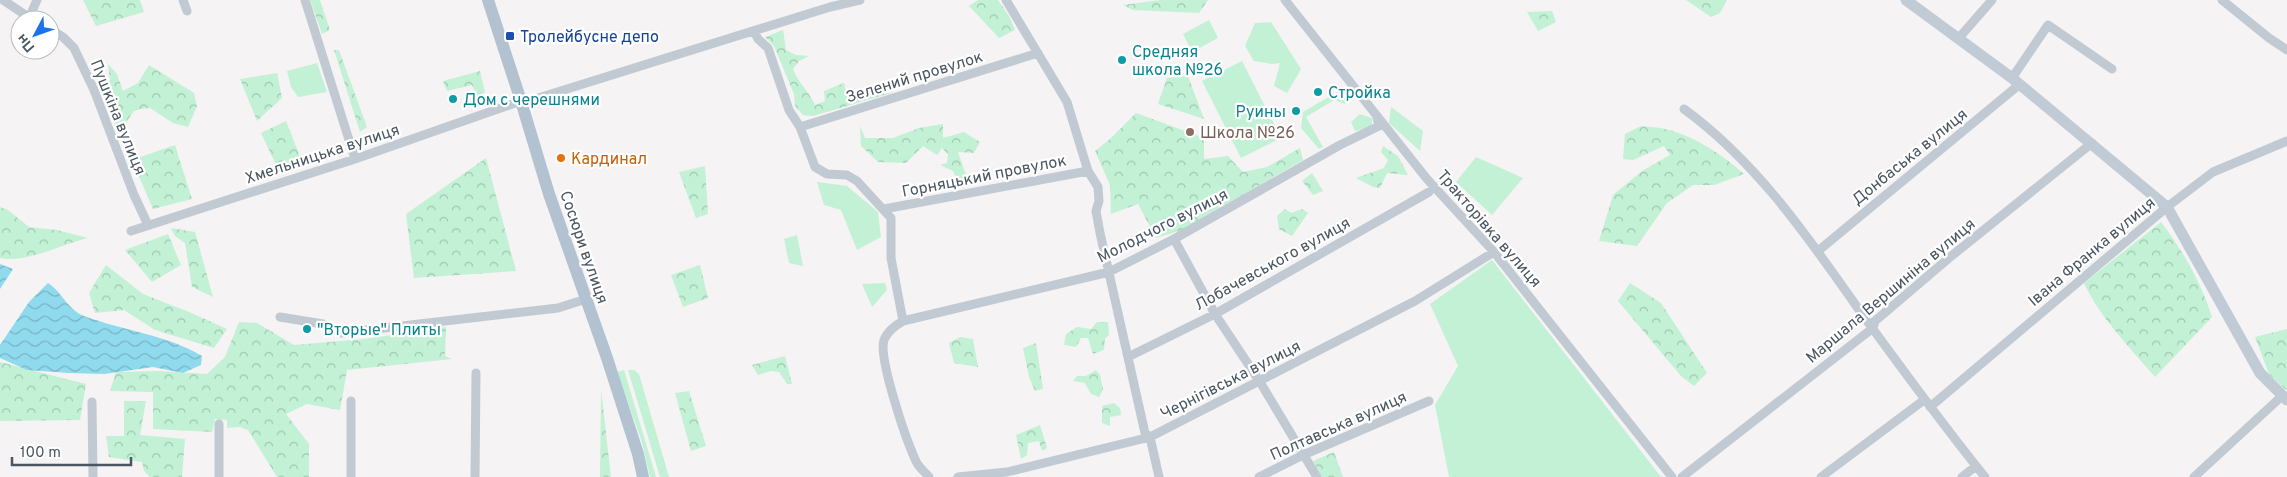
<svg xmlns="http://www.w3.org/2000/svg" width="2287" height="477" viewBox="0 0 2287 477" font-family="Overpass,sans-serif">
	<defs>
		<pattern id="forest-crowns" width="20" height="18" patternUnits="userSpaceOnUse" patternTransform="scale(1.25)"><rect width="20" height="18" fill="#c3f1d5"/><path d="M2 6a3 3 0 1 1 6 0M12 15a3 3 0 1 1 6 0" fill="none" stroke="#a0c6b0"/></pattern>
		<pattern id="water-waves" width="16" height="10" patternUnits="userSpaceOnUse" patternTransform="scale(1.25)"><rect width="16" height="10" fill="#90daee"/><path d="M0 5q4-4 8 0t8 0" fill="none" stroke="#78b4c4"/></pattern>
	</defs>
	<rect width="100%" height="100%" fill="#f5f3f3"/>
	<path fill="#c3f1d5" d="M1209,20L1218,38L1192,52L1183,34Z
		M1271,22L1301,69L1287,93L1274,86L1280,63L1272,64L1254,61L1245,46L1255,23Z
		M1242,61L1281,138L1241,158L1202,81Z
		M317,63L327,92L298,97L291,87L287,71Z
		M1337,92L1350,97L1346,104L1334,100L1306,117L1323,147L1319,149L1301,128L1303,112Z
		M1391,107L1423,131L1420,151L1389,123Z
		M1360,114L1372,118V127L1355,131L1351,122Z
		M1476,157L1523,178L1492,215L1456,182Z
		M817,182L847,186L878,212L881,237L857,250L841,210L824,205Z
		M797,235L803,266L789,263L784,239Z
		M1492,260L1661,477H1449L1435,405L1458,366L1430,304Z
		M885,283L887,290L872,307L862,284Z
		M624,370L656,477H650L641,439L618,376L617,372Z
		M628,370H634L639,374L669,477H660Z"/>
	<path fill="url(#forest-crowns)" d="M83,0H140L144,12L96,26Z
		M310,0H320L330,30L322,34Z
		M978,0H998L1009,16L1015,30L999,38L969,6Z
		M1161,0H1208L1199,13L1133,10L1123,5Z
		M1686,0H1727L1720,13L1711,17Z
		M1552,11L1556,22L1538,31L1527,12Z
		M783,30L786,50L796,55L809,56L799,61L793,69C798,83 809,91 815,105L825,101L824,91L844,83L846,92L862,97L895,92L813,116L803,115L795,106L794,94L774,46L765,37Z
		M334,50H339L367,127L360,132Z
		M108,64L117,74L123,91L138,83L149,65L194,93L197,106L188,127L173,123L150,108L141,109L134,111L118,134L100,84L110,80Z
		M480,71L485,92L477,96L472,85L447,91L443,81Z
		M277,73L282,98L257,121L240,79Z
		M1188,76L1204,119L1158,104L1167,78Z
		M1136,113L1204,138V159L1228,156L1243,172L1267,167L1300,148L1303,160L1182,230L1156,238L1138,204L1111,214L1110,185L1095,151L1111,138Z
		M286,121L301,159L279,171L261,133Z
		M943,124V138L964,132L980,142L974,153L958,152L967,178L957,180L953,171L940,165L947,163L948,154L942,148L937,155L923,146L906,163L878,162L861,146L860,126L865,138H893L919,128Z
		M1641,126C1648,127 1657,127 1665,129C1693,135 1723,155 1744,174L1714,185H1693L1667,203L1637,246L1599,241L1613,195L1642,171L1670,155L1664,146L1633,160L1623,159L1625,134Z
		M175,145L192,199L153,209L132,160Z
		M1383,146L1398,156L1408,175L1387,173L1380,188L1373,187L1356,178L1384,168L1388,160L1381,152Z
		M486,158L516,271L414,278L406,214Z
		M705,166L708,214L696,218L679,172Z
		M1312,173L1323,191L1313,195L1302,181Z
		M0,207L8,210L29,227L57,230L88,238C63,244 24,264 0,258Z
		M1285,209L1291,213L1302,209L1308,213L1292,236L1279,229L1277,216Z
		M2161,222C2183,251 2201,282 2212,317L2155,377C2132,350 2098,315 2084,283Z
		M171,228L195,232L213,297L192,287L185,243L175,236Z
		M168,234L181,265L152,282L125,250Z
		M106,265L143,294L189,312L227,329L214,348L155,330L124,310L95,313L89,293Z
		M700,265L708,298L683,307L671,275Z
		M1630,283L1661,303L1707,373L1694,386L1681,376L1618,301Z
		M239,322L257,323L294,345L364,339L446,327L445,356L452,359L347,370L340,410L307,404L286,414L309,444V477H277L248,430L240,427L227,428V420L215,419L212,432L153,429V392L110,391L116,372L159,371L207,374L225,357Z
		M1097,322H1108L1109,335L1105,339L1104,350L1093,354L1088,338H1081L1076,347L1064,345L1066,334L1077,327L1091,329Z
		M2287,329V391L2269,374L2255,337Z
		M960,337L973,339L978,367L954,363L949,343Z
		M1036,343L1043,389L1035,391L1029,377L1023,348Z
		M785,356L792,384H787L779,372L771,371L758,375L752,365Z
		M0,362L86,384L80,420L0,421Z
		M1096,370L1100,375L1103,389L1099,397L1091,394L1085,383L1073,381L1077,376H1086Z
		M601,389L611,477H600Z
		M689,391L706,446L691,451L675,393Z
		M124,401H146L140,435L185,439L182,477H150L144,471L142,462L109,457L106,436H124Z
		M1114,403L1120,408L1121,415L1110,417V426L1102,423V406Z
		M1040,425L1047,448L1042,451L1039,441L1028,443L1027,455L1021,459L1016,435Z
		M1334,452L1343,477H1322L1313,461Z"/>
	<path fill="url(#water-waves)" d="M0,264L13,269L0,289Z
		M48,283C62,292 68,310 84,316C124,331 165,334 202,356L201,365L183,373L153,367L104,374L68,373L27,370L0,358V345L29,302Z"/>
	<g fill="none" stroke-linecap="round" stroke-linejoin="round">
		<path stroke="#c1cad2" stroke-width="9" d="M3,0L33,20
			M183,0L187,11
			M305,0L355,159
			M1006,0L1067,102L1088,171L1098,187L1099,201L1096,211L1100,233L1145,433L1150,437L1159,477
			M1285,0L1427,179L1494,252L1672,477
			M2222,0L2269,38L2287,50
			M29,18L37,0
			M50,29L63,37L74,48L94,90L134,195L148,225
			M754,31L758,39L768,48L789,110L800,127L815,167L827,174L847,175L857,181L891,218V258L903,321C896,325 887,332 884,340C878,358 906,439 915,459C917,466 924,471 929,477
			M1958,39L1992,0
			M2012,78L2048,25L2112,69
			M1684,109C1758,163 1810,240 1862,314C1902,369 1942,424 1985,477
			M800,127L1038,53
			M884,209L1088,171
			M131,231L355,159L521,101L535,99L830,7L860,0
			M1174,239L1215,314L1260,382L1317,477
			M1818,251L2020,84
			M280,317L323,324L341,333L558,308L586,299
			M903,321L1109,272L1174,239L1340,145L1379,126L1377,118
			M1128,357L1215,314L1429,192
			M351,401V477
			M92,402L93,477
			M1930,407L2167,207L2213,172L2287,141
			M219,424V477
			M475,477L476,373
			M958,477L1007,472L1150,437L1415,301L1494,252
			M1259,477L1303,455L1429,401
			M1682,477L1873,328L1875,321L1949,258L2092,143
			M1821,477L1924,400
			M1962,477L1976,466
			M2194,477L2282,396"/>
		<path stroke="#c1cbd6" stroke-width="11" d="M1906,0L2012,78L2167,207L2260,373L2287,400"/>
		<path stroke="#b3c2d1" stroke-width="12" d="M488,0L521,101L549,194L607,358L638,454L643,477"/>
	</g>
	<rect fill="#1a4fb4" stroke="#fff" stroke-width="2" x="505" y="31" width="10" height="10" rx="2.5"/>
	<g fill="#0f9aa8" stroke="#fff" stroke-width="2">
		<circle cx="1122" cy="60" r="5"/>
		<circle cx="1318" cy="92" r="5"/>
		<circle cx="453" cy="99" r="5"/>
		<circle cx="1296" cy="111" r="5"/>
		<circle cx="307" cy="329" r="5"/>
	</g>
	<circle fill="#8d6e63" stroke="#fff" stroke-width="2" cx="1190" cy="132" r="5"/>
	<circle fill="#e8710a" stroke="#fff" stroke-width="2" cx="561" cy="158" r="5"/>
	<g text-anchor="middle" stroke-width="4.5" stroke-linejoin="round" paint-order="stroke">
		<g font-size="16" fill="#164399" stroke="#fff" text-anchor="start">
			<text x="520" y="42">Тролейбусне депо</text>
		</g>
		<g font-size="16" fill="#0d838f" stroke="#fff" text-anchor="start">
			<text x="1132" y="57">Средняя<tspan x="1132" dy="18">школа №26</tspan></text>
			<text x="1328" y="98">Стройка</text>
			<text x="463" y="105">Дом с черешнями</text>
			<text x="1286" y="117" text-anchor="end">Руины</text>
			<text x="317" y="335">"Вторые" Плиты</text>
		</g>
		<g font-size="16" fill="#4a5661" stroke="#fff">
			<text transform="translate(914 76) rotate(-17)" y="6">Зелений провулок</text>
			<text transform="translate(119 117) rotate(68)" y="6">Пушкіна вулиця</text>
			<text transform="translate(322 153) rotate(-18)" y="6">Хмельницька вулиця</text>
			<text transform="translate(1909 156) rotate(-39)" y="6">Донбаська вулиця</text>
			<text transform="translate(984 175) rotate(-11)" y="6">Горняцький провулок</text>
			<text transform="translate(1162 225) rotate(-27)" y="6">Молодчого вулиця</text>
			<text transform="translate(1490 228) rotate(49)" y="6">Тракторівка вулиця</text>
			<text transform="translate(585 247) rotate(71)" y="6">Сосюри вулиця</text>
			<text transform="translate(2091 251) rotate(-40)" y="6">Івана Франка вулиця</text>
			<text transform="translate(1272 263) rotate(-29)" y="6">Лобачевського вулиця</text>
			<text transform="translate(1890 290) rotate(-40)" y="6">Маршала Вершиніна вулиця</text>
			<text transform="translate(1230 379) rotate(-27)" y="6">Чернігівська вулиця</text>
			<text transform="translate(1338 425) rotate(-24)" y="6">Полтавська вулиця</text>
		</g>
		<g font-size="16" fill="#785e54" stroke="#fff" text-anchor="start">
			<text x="1200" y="138">Школа №26</text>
		</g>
		<g font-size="16" fill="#c56008" stroke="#fff" text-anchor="start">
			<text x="571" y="164">Кардинал</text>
		</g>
	</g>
	<g transform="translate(35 35) rotate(229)"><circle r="24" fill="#ffffff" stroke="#b7bbc0"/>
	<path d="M0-4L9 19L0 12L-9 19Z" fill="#1a73e8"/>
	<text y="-8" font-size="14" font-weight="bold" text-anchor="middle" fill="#4a5661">Пн</text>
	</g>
	<path d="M12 457v8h119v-8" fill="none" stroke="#4a5661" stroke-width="2.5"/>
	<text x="20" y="457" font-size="15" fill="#4a5661" stroke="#ffffff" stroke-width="4" paint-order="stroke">100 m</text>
</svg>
